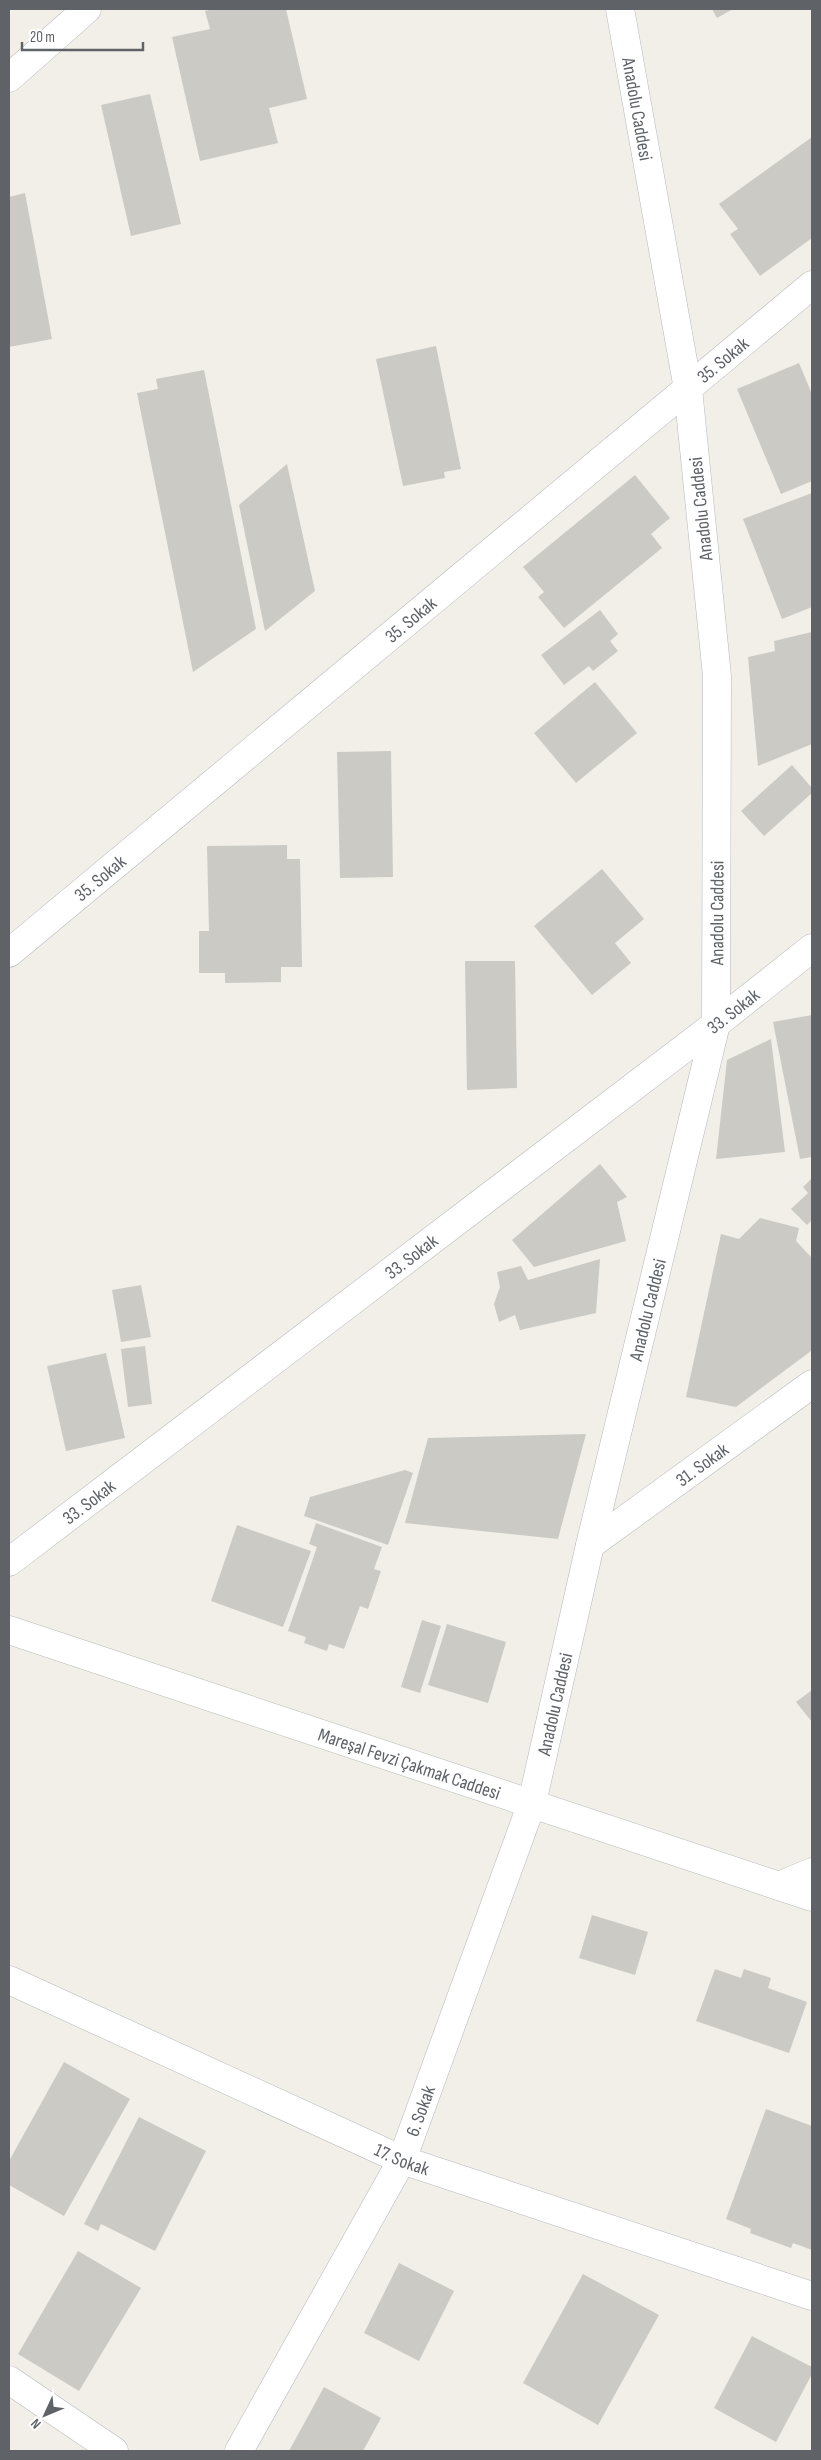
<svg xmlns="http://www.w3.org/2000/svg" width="821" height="2460" viewBox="0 0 821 2460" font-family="'Sofia Sans Condensed',sans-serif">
	<rect width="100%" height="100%" fill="#f1efe8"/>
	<path fill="#cccac5" d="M213,9H286L307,99L269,108L278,143L200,161L172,37L210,29L205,11Z
		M712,9H733L717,18Z
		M150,94L181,224L131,236L101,105Z
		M812,137V238L760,276L730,234L738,229L719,204Z
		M25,193L52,339L9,347V197Z
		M436,346L461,469L444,472L445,478L403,486L376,359Z
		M799,363L812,394V481L781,494L737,389Z
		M204,370L256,629L193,672L137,393L158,389L156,379Z
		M287,464L315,591L265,631L239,505Z
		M635,475L670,518L651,534L662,548L564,628L538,597L544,592L523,567Z
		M812,493V607L782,619L743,519Z
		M600,610L618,634L610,641L618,651L593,671L589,666L564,685L541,655Z
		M812,632V744L758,766L748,657L775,651L774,641Z
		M595,682L637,733L576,783L534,733Z
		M391,751L393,877L340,878L337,752Z
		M792,765L812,788V793L764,836L741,811Z
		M287,845V859H300L302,967H281V982L225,983V973H199V931H209L207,846Z
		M602,869L644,919L615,943L631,963L592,995L534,926Z
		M465,961H515L517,1088L467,1090Z
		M812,1015V1157L800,1159L773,1022Z
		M771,1039L785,1152L716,1159L727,1060Z
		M600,1164L627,1197L617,1202L626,1241L534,1267L512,1240Z
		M812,1178V1220L807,1225L791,1209L808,1193L803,1187Z
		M760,1218L799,1228L796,1241L812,1258L811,1351L736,1407L686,1397L721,1234L739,1239Z
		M600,1259L596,1313L520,1330L515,1315L499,1322L494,1304L500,1287L497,1272L521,1266L528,1280Z
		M141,1285L151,1337L121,1342L112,1290Z
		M145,1346L152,1404L128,1407L121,1349Z
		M106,1353L125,1438L66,1451L47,1366Z
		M586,1434L558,1539L405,1523L428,1438Z
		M405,1470L413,1473L388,1545L304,1516L310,1497Z
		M316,1523L382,1547L374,1569L381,1571L368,1609L360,1606L344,1649L329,1644L327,1651L304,1643L306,1637L288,1631L317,1547L309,1544Z
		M237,1525L311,1551L283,1627L211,1601Z
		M422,1620L441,1626L420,1693L401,1687Z
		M447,1624L506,1642L488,1703L428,1685Z
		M812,1690V1722L796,1702Z
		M592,1915L648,1932L635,1975L579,1958Z
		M715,1969L741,1978L744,1969L771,1978L768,1988L807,2002L789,2053L696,2021Z
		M64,2062L130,2099L64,2216L9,2185V2161Z
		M766,2109L812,2126V2250L793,2243L791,2248L750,2233L751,2229L726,2219Z
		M139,2117L206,2151L155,2251L101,2224L98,2231L84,2224Z
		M78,2251L141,2288L79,2391L18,2354Z
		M399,2263L454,2291L419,2361L364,2333Z
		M583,2274L659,2315L598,2425L523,2383Z
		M752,2336L812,2367V2374L776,2442L714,2408Z
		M324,2387L381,2418L363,2451H289Z"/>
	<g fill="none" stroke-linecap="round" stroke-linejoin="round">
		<g stroke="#b5b8bc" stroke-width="29">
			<g id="minor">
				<path d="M9,78L87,9"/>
				<path id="s1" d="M9,953L812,285"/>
				<path id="s2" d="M590,1545L812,1384"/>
				<path id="s3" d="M9,1562L716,1024L812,948"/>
				<path d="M779,1886L812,1872"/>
				<path id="s4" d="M9,1980L402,2160L812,2296"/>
				<path d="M9,2380L114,2451"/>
				<path id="s5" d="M239,2451L402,2160L532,1803L590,1545L716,1024L717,676L688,389L620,9"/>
			</g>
		</g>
		<g stroke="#b5b8bc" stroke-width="29">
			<g id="tertiary">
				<path id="s6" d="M9,1630L812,1897"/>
			</g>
		</g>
		<use href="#minor" stroke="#fff" stroke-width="28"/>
		<use href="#tertiary" stroke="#fff" stroke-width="28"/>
	</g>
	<g text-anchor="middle" stroke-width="4" stroke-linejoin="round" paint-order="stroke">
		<g font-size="19" fill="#5f6368" stroke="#fff">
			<text transform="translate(638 109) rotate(80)" y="7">Anadolu Caddesi</text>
			<text dy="7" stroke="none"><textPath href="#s1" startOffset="928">35. Sokak</textPath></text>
			<text transform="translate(700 509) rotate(-96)" y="7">Anadolu Caddesi</text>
			<text dy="7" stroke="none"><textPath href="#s1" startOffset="522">35. Sokak</textPath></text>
			<text dy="7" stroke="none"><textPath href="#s1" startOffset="118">35. Sokak</textPath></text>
			<text dy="7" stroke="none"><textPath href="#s5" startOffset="1625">Anadolu Caddesi</textPath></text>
			<text dy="7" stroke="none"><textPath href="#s3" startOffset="910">33. Sokak</textPath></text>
			<text dy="7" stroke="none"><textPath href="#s3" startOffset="505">33. Sokak</textPath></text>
			<text dy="7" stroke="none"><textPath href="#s5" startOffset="1220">Anadolu Caddesi</textPath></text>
			<text dy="7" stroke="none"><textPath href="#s2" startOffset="138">31. Sokak</textPath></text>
			<text dy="7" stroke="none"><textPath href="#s3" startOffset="100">33. Sokak</textPath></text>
			<text dy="7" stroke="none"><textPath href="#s5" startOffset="815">Anadolu Caddesi</textPath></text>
			<text dy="7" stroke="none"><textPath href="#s6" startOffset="422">Mareşal Fevzi Çakmak Caddesi</textPath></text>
			<text dy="7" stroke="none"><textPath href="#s5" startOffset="386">6. Sokak</textPath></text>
			<text dy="7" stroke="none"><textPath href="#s4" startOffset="432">17. Sokak</textPath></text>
		</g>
	</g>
	<rect width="821" height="2460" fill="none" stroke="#5f6368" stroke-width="20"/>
	<g transform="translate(45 2415) rotate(226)" stroke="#ffffff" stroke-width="4" paint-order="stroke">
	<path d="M0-4L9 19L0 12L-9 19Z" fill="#5f6368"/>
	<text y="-8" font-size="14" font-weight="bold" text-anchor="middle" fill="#5f6368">N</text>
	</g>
	<path d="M22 42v8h121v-8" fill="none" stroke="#5f6368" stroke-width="2.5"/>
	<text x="30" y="42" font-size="15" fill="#5f6368" stroke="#ffffff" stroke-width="4" paint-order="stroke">20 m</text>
</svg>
